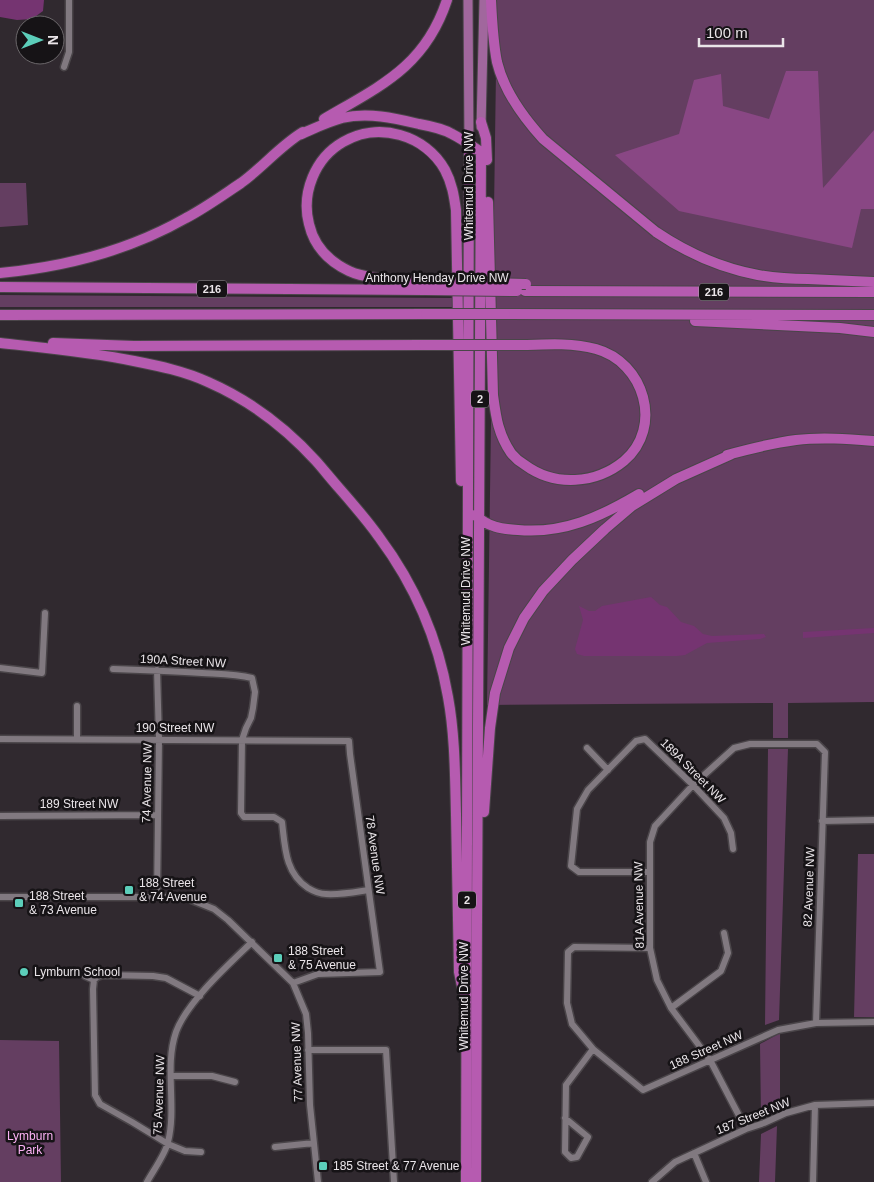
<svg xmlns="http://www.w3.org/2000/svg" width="874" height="1182" viewBox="0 0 874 1182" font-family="Arial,sans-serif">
	<rect width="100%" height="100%" fill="#30292f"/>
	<path fill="#643e61" d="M497,0H874V702L788,703V738H773V703L487,705Z
		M0,183H26L28,225L0,227Z
		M0,295L453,298L452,307H0Z
		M768,749H788L779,1020L765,1025Z
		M858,854H874V1017H854Z
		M780,1033V1110L761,1119L760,1044Z
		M0,1040L59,1041L61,1182H0Z
		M777,1126L775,1182H759L761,1134Z"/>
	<path fill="#894784" d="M786,71H818L823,188L874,130V209H861L852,248L679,211L615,155L679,134L694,80L721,74L723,106L769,119Z"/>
	<path fill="#753471" d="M0,0H44L43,11L32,19L17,20L0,17Z
		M651,597L660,605L667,607L681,622L694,626L703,634L712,636L764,634L766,637L760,639L707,643L685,655L677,656H584L577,654L575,649L583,620L579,606L589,611H595L602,606Z
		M874,628V633L803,638V632Z"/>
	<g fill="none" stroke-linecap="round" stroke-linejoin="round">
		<g stroke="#4a4549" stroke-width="9">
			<path id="minor" d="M64,67L69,52V0
				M0,668L42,673L45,613
				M113,669C143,670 172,671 202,673C218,674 236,674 252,678L255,692L253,708L251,718L246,728L242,740L241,813L244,817H274L282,822C285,847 285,873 308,888C313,891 320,894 326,894C340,895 355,892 368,890
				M157,670L159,739L157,897
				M77,706V739
				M0,739L349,741L350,754L380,972L318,974L293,983
				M587,748L608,770
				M0,816L158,815
				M822,821L874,820
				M650,872H579L571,866L577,809L588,790L636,741L645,739L693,785L724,818L731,833L733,849
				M0,897H173L189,899L214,909L228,920L293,983L306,1014L308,1033L310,1105L318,1182
				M650,948L574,947L568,952L567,1003L572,1024L593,1049L643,1090L778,1030L816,1023L874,1022
				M85,976L94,980L93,989L95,1095L100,1104L132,1122L168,1144L185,1151L201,1152
				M94,980L97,977L103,975L153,976L166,978L200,996
				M671,1008L721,971L728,953L724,933
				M308,1050H386L394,1182
				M171,1076H212L235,1082
				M565,1118L588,1137L577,1157L571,1158L565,1152L566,1085L593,1049
				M746,1129L710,1060L671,1008L657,980L650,948V842L655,826L693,785L734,748L750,744H817L825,752L816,1023
				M275,1147L314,1143
				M694,1153L706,1182
				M147,1182C153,1171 166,1153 168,1142C177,1106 164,1067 176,1032C187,1002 228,965 252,942
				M652,1182L675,1162L746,1129L764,1123L786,1113L815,1105L874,1103
				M813,1182L815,1105"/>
		</g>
		<g stroke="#4a4549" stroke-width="11">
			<path id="major" d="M468,0L469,145
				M481,127L484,0"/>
		</g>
		<g stroke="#4a4549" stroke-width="12">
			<path id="highway" d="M491,0C492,21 493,42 497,62C504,91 523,117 543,139L656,232C687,253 721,268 758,275C775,278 792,279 808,279C830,280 852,281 874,282
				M324,119C380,86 425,67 447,0
				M481,122L486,138L487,160
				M299,135C313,129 327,122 342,118C368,112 394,118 419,124C430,126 442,128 452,134C462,139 472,146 481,152L477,917L476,1182
				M488,202L493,395C496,417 498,434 511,453C515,458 520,462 525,465C555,487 596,484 624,461C664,427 644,362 596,349C574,343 550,344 527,345
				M0,273C64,267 130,250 186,218C205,208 223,195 241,183C263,167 280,146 303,132
				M424,281C402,279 368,280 349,271C328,261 314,246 309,224C301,193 315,158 343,142C378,121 426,135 445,170C452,183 454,196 456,210L461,481
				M0,287L425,290
				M525,291L874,292
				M505,314L874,315
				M0,315L426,314
				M695,321L840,328L874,332
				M0,343C45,348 90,352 134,361C159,366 184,371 208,382C249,400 286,428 316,461C324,470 331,479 339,488C353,504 367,520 379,537C414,584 438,639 448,697C455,735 455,775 456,814C457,867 458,919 459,972L463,991
				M53,343L134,346L424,345
				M727,455C749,449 773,443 796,440C821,437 848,439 874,441
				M475,515C488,527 501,529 518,530C564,534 600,517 639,494
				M484,812L490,728L495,693L509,648L524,618L543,591L572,560L605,529L632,506L676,479L732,454
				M466,1182L469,145"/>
		</g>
		<use href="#minor" stroke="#817980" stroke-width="6"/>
		<use href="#major" stroke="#a1679d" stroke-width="9"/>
		<use href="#highway" stroke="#b65bb0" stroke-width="10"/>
		<g stroke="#4a4549" stroke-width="12" stroke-linecap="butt">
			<path id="highway-bridge" d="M424,281L526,284
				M425,290L517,291
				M426,314H505
				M424,345H527"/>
		</g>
		<use href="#highway-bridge" stroke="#b65bb0" stroke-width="10"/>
	</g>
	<g fill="#5cceba" stroke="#161316" stroke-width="2">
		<rect x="124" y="885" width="10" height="10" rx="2.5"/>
		<rect x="14" y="898" width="10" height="10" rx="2.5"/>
		<rect x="273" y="953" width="10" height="10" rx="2.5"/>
		<circle cx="24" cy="972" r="5"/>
		<rect x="318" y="1161" width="10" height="10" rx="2.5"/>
	</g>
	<g text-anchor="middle" stroke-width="5" stroke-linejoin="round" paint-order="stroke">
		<g fill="#161316" stroke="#aaa6aa" stroke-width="1">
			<rect x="197" y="280.5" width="30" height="17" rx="4"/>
			<rect x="699" y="283.5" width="30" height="17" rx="4"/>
			<rect x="471" y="390.5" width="18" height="17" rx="4"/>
			<rect x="458" y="891.5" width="18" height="17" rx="4"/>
		</g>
		<g font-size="11" font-weight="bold" fill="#eae5e9">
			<text x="212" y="293">216</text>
			<text x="714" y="296">216</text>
			<text x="480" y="403">2</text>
			<text x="467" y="904">2</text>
		</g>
		<g font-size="12" fill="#eae5e9" stroke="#161316">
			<text transform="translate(469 186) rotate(-90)" y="4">Whitemud Drive NW</text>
			<text x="437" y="282">Anthony Henday Drive NW</text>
			<text transform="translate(466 591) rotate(-90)" y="4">Whitemud Drive NW</text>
			<text transform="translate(183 661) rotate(3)" y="4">190A Street NW</text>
			<text x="175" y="732">190 Street NW</text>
			<text transform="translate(693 771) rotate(45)" y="4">189A Street NW</text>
			<text transform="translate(147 783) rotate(-89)" y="4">74 Avenue NW</text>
			<text x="79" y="808">189 Street NW</text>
			<text transform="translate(375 855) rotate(82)" y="4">78 Avenue NW</text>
			<text transform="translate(809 887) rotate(-88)" y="4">82 Avenue NW</text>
			<text transform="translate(639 905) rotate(-91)" y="4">81A Avenue NW</text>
			<text transform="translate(464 996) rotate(-90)" y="4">Whitemud Drive NW</text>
			<text transform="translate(706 1050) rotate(-24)" y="4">188 Street NW</text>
			<text transform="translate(297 1062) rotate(-92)" y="4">77 Avenue NW</text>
			<text transform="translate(159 1095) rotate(-88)" y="4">75 Avenue NW</text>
			<text transform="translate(753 1116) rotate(-22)" y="4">187 Street NW</text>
		</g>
		<g font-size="12" fill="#eae5e9" stroke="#161316" text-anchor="start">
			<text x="139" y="887">188 Street<tspan x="139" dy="14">&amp; 74 Avenue</tspan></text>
			<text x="29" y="900">188 Street<tspan x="29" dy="14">&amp; 73 Avenue</tspan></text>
			<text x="288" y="955">188 Street<tspan x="288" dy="14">&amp; 75 Avenue</tspan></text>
			<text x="34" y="976">Lymburn School</text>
			<text x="333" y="1170">185 Street &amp; 77 Avenue</text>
		</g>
		<g font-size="12" fill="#fbb1f4" stroke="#161316">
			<text x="30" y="1140">Lymburn<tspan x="30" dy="14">Park</tspan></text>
		</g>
	</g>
	<g transform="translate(40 40) rotate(90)"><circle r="24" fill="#161316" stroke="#6b676a"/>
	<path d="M0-4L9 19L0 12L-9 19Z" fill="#5cceba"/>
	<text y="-8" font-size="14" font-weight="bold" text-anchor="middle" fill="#eae5e9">N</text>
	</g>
	<path d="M699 38v8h84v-8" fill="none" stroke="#eae5e9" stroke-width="2.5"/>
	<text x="706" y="38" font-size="15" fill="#eae5e9" stroke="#161316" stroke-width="4" paint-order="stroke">100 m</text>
</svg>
